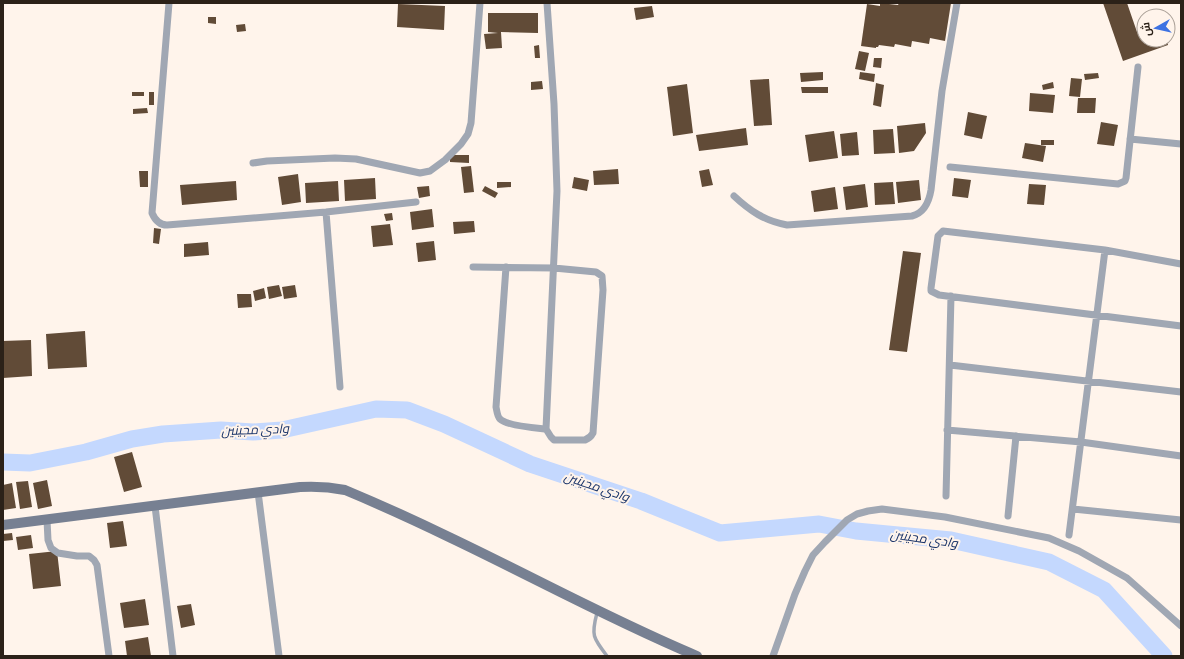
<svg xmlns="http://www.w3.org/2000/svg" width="1184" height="659" viewBox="0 0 1184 659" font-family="Manrope,Cairo,sans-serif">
	<rect width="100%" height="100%" fill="#fff4eb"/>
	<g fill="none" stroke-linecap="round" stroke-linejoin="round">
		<path stroke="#c4d8fe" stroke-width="17" d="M3,462L30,463L86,452L132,439L163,434L221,430L253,432L282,430L376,409L407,410L444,424L530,464L641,501L720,533L819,524L856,531L951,540L1049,562L1104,590L1164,656"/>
	</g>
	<path fill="#614b37" d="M880,3L898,5L899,3H951L945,41L930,38L929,44L912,41L911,47L895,44L894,47L879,45L878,47H876V48L861,46L867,4L880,6Z
		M1103,3H1127L1137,32L1144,29V40H1167L1168,45L1123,61Z
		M398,4L445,6L444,30L397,27Z
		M652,6L654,17L636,20L634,8Z
		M488,13H538V33L501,32L502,48L486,49L484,34L498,33L488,32Z
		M208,17H216V24L208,23Z
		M245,24L246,31L237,32L236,25Z
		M539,45L540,58H535L534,46Z
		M859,51L869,53L865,71L855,69Z
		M874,58H882L881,68L873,67Z
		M823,72V80L801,82L800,73Z
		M860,72L875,74L874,82L859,79Z
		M1098,73L1099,78L1085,80L1084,74Z
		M1071,78L1082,79L1080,97L1069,96Z
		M769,79L772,125L754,126L750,80Z
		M542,81L543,89L531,90V82Z
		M1053,82L1054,88L1043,90L1042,85Z
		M876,83L884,85L881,107L873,105Z
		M687,84L693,133L673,136L667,87Z
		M801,87H828V93H802Z
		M132,92H144V96H132Z
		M149,92H154V105H149Z
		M1030,93L1055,95L1053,113L1029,111Z
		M1078,98H1096L1095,113H1077Z
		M147,108L148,113L133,114V109Z
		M968,112L987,116L982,139L964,135Z
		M1101,122L1118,125L1114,146L1097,144Z
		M925,123L926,133L914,151L899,153L897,126Z
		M746,128L748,145L699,151L696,135Z
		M893,129L895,153L874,154L873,130Z
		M834,131L838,158L809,162L805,135Z
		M857,132L859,155L842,156L840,134Z
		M1041,140H1054V145H1041Z
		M1025,143L1046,146L1043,162L1022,158Z
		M450,155H469V163L450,162Z
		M471,166L474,192L464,193L461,167Z
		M618,169L619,184L594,185L593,171Z
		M709,169L713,185L702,187L699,171Z
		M139,171H148V187H140Z
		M298,174L301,202L282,205L278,177Z
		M574,177L589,180L587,191L572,188Z
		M375,178L376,199L345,201L344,180Z
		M954,178L971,180L968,198L952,196Z
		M919,180L921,200L898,203L896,182Z
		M236,181L237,200L182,205L180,185Z
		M338,181L339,201L306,203L305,183Z
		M497,182H511V187L497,188Z
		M893,182L895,204L875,205L874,183Z
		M865,184L868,207L846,210L843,187Z
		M1029,184L1046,185L1044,205L1027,204Z
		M429,186L430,196L419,198L417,187Z
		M485,186L498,193L495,198L482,191Z
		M835,187L838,209L814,212L811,191Z
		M432,209L434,227L412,230L410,212Z
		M392,213L393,220L386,221L384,214Z
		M474,221L475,232L454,234L453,222Z
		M390,224L393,245L373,247L371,226Z
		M154,228L161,229L159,244L153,243Z
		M434,241L436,260L418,262L416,243Z
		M208,242L209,255L184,257V244Z
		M903,251L921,253L907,352L889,350Z
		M279,285L282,296L269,299L267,287Z
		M295,285L297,297L284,299L282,287Z
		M264,288L266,298L255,301L253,291Z
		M237,294H251L252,307L238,308Z
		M85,331L87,367L48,369L46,334Z
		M31,340L32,376L3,378V341Z
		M132,452L142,487L124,492L114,457Z
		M47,480L52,506L38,509L33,483Z
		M28,481L32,507L20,509L16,482Z
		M12,483L16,508L3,510V485Z
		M123,521L127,546L110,548L107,523Z
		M12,533L13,540L3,541V534Z
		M31,535L33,548L18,550L16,537Z
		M57,551L61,586L33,589L29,554Z
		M145,599L149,625L124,628L120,603Z
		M191,604L195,625L181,628L177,606Z
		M148,637L151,656H127L125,641Z"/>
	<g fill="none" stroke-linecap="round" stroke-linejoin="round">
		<path stroke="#a0a7b3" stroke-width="3.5" d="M597,613C591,635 593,638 607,656"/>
		<path stroke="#a0a7b3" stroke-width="7" d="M169,3L152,213C155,220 159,225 167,225L326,212L416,202
			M1130,139L1181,144
			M253,163L267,161L335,158L356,159L420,173L430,171L445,160L461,144L468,134L471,123L480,3
			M950,167L1118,184L1125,181L1126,178L1138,67
			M734,196C750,211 765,221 787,225L912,216C924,213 929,202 931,190L942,91L957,3
			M326,212L340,387
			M1181,264L1105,250L943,231L938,236L931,288V291L939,295L1181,326
			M473,267L554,268L596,272L602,276L603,290L593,433C591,437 589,438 585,440H554L551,437L546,429L557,191L554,104L547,3
			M506,267L496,407C497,411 497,416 500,419C507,426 536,428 546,429
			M950,365L1181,392
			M947,430L1081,442L1181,456
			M258,492L279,656
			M946,496L951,296
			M155,506L173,656
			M1073,509L1181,520
			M1008,516L1016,436
			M47,520L48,540L51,548L58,553L77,556H89L94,560L97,565L109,656
			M1069,535L1105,250
			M773,656L795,594L805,571L813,555L825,542L847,520L857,514L868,511L882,509L945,517L1049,538L1079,551L1127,578L1181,626"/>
		<path stroke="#778092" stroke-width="10" d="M3,525L300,487C316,486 330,487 345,490C381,505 416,521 451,538C533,577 613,621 697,656"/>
	</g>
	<g text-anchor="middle" stroke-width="4" stroke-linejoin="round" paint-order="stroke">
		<g font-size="13" font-style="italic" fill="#193369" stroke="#fff4eb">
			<text transform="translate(255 429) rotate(-2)" y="5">وادي مجينين</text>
			<text transform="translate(597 486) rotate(19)" y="5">وادي مجينين</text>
			<text transform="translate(924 538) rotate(8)" y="5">وادي مجينين</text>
		</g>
	</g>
	<rect width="1184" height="659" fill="none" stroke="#2b2118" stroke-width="8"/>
	<g transform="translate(1156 28) rotate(262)"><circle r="19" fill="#fff4eb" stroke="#aaa097"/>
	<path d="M0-3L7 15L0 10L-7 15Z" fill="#3d72e2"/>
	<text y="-6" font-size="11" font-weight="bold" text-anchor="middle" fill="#2b2118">ش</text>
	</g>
</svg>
